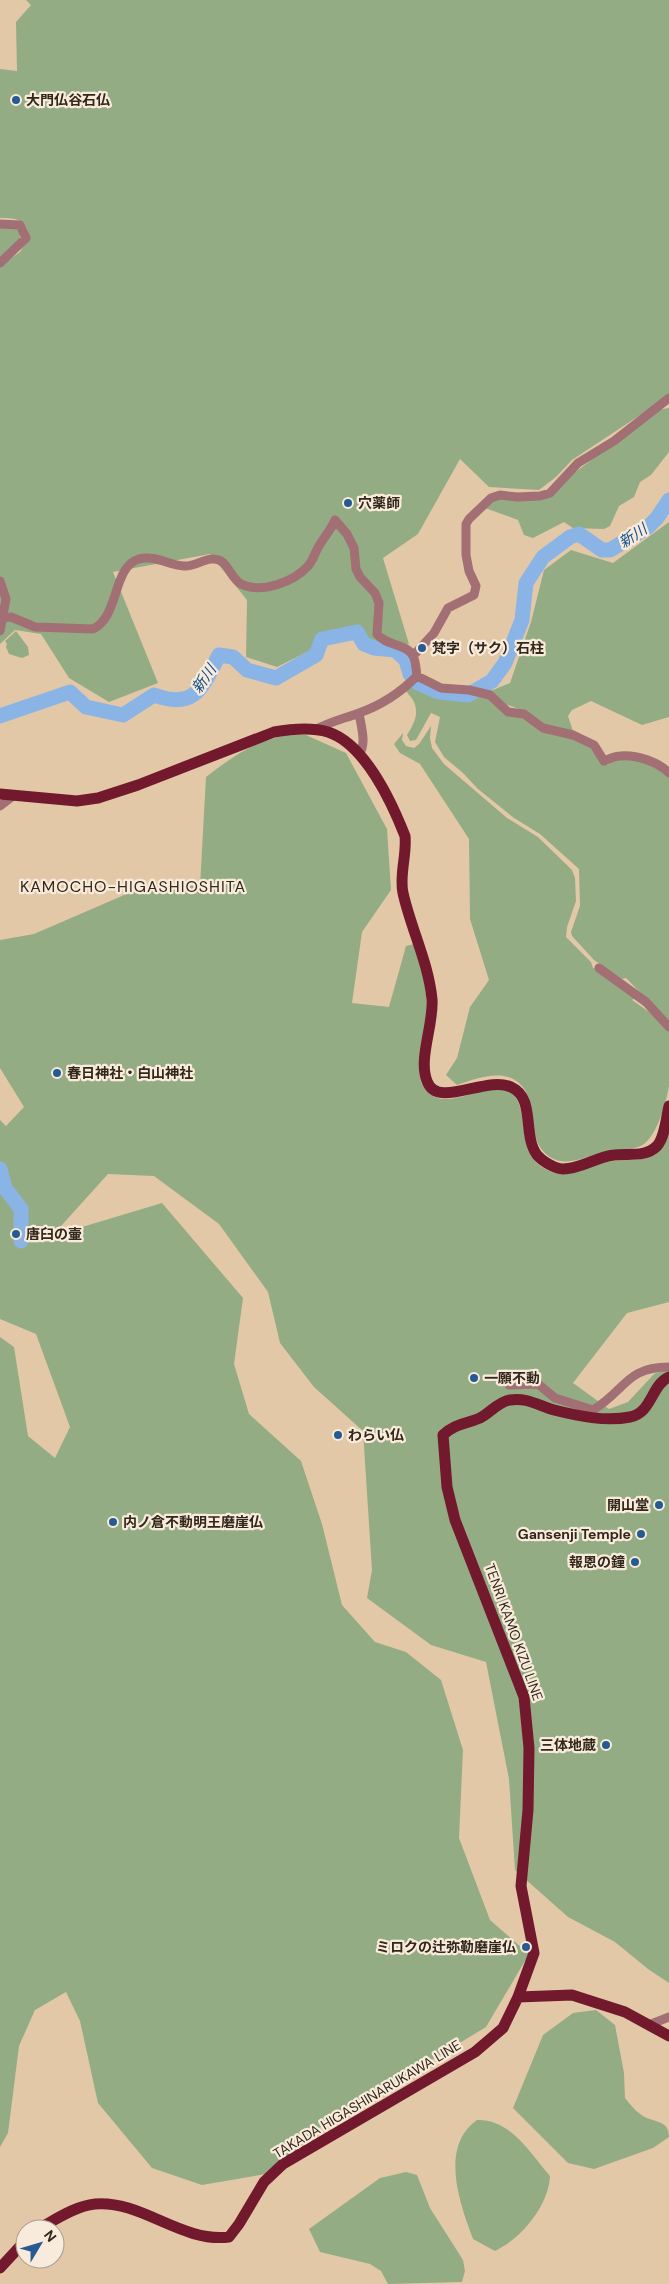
<svg xmlns="http://www.w3.org/2000/svg" width="669" height="2284" viewBox="0 0 669 2284" font-family="'DM Sans','Noto Sans JP',sans-serif">
	<rect width="100%" height="100%" fill="#e3c8a8"/>
	<path fill="#94ac83" d="M26,0H669V396L572,460L556,477L539,490L489,487L460,459L418,534L383,558L409,644L369,647L357,627L277,667L246,657L247,600L210,554L113,572L158,683L109,702L69,678L41,634L15,630L0,644V266L20,252L29,237C27,219 16,218 0,218V69L17,71L16,22L31,5Z
		M0,227H15L21,233L20,238L0,258Z
		M669,408V452L651,475L640,482L634,497L619,506L610,526L604,529L573,528L564,522L533,538L524,535L518,520L485,508L494,499H540L657,410Z
		M669,522V717L642,725L591,701L572,710L568,716L573,731L547,726L527,712L505,704L488,692L510,683L531,622L544,570L571,550L613,563Z
		M16,631L28,647L29,655L22,658L9,654L6,647L7,644L5,641Z
		M418,680L488,697L523,718L593,747L600,762L607,765L621,758L651,763L669,775V1022L626,978L622,979L594,960L572,936L571,932L580,906L579,869L540,834L514,818L478,789L463,773L444,757L435,742L440,717L431,713L416,740L410,741L407,735C414,724 420,713 413,700C411,696 408,695 406,690Z
		M431,726L430,738L432,748L444,764L507,818L538,837L572,870L575,878L576,901L567,927L566,937L591,962L593,968L598,969L637,997L632,1000L655,1016L669,1029C669,1047 669,1068 669,1086C666,1103 656,1142 638,1147C623,1152 608,1150 593,1155C576,1161 558,1167 544,1152C526,1133 539,1101 519,1083C502,1068 475,1079 457,1085L446,1075L457,1058L470,1007L489,980L470,919L469,839L420,764L400,753L394,744L403,733L402,740L406,746L414,748L419,744Z
		M293,734L306,735L346,753L387,829L391,890L362,932L352,1003L389,1007L406,946L414,944C421,965 428,993 427,1015C426,1033 413,1070 423,1086C443,1118 481,1080 508,1091C529,1100 518,1141 533,1159C553,1182 576,1172 599,1164C609,1161 619,1160 629,1160C653,1160 663,1152 669,1129V1302L627,1313L573,1383L609,1409L628,1402L654,1374L669,1368V1983L648,1969L615,1942L568,1917L515,1870L509,1779L486,1662L431,1645L367,1598L372,1570L363,1431L314,1387L280,1343L268,1292L219,1224L154,1176L108,1174L52,1236L162,1203L243,1298L234,1364L249,1414L301,1461L322,1524L342,1605L375,1642L406,1652L441,1680L463,1750L459,1838L490,1920L529,1954L486,2027L319,2128L272,2173L202,2185L152,2168L98,2103L80,2021L66,1992L35,2010L19,2046L8,2133L0,2147V1337L14,1347L28,1436L55,1458L70,1427L36,1334L0,1319V1120L6,1126L24,1107L0,1068V940L34,934L145,886H200L206,777C236,754 254,741 293,734Z
		M596,2010L615,2025L624,2073L625,2098C630,2104 636,2112 643,2116C655,2123 669,2120 669,2137L653,2148L594,2169L568,2163L513,2108L543,2035L573,2013Z
		M477,2120C511,2119 530,2153 550,2176C549,2205 521,2239 495,2251L473,2239C460,2204 439,2147 477,2120Z
		M406,2172L417,2175L430,2208L463,2260L465,2271L462,2282L388,2284L381,2271L370,2264L320,2252L309,2229L380,2178Z"/>
	<g fill="none" stroke-linecap="round" stroke-linejoin="round">
		<path stroke="#89b4e5" stroke-width="15" d="M0,716L70,692L86,707L123,715L154,695C195,710 202,688 219,655L233,657L247,670L276,678L316,655L322,639L357,632L364,644L374,648L395,650L406,660L410,674L418,683L439,692L468,695L492,681L505,663L522,620L526,583L543,557L570,537L579,534L602,550H610L648,527L657,518L669,500
			M0,1169L5,1188L21,1209V1241"/>
		<path stroke="#a26f74" stroke-width="9" d="M0,224L20,225L26,238L0,263
			M0,581L6,599L0,631
			M3,618L11,617L35,627L93,629C120,616 112,567 139,559C156,555 168,565 184,566C197,567 209,554 221,561C229,566 232,579 241,584C261,594 294,582 308,566C313,561 315,552 319,546C324,537 331,530 335,520L347,534L354,548L356,569L360,577L375,593L379,603L377,634C386,646 408,644 413,656C416,661 416,670 417,676L441,688L469,690L490,695L508,712L524,714L543,728L573,735L594,745L604,761C609,759 615,756 620,756C635,754 659,762 669,773
			M413,656L434,633L448,608L474,595L476,586L469,571L466,555V524L469,519L491,498L500,495L517,497L540,496L550,493L578,463L614,441L669,398
			M359,713C361,726 367,744 359,754
			M315,730C329,722 343,719 359,713C382,705 400,693 417,676
			M0,806L13,796
			M599,968L646,1002L669,1027
			M509,1385L538,1384L555,1398L593,1410C626,1390 626,1367 669,1367
			M649,2025L669,2017"/>
		<path stroke="#73192e" stroke-width="11" d="M0,794L77,801L98,798L138,785L274,732C291,729 311,727 328,732C365,744 392,803 405,836C407,855 399,875 403,893C411,929 428,961 432,999C434,1024 418,1059 427,1081C437,1110 487,1075 511,1087C536,1098 522,1135 537,1155C542,1161 555,1169 563,1169C581,1169 596,1157 614,1155C628,1153 645,1158 657,1146C665,1137 666,1118 669,1106
			M518,1997L572,1995L625,2012L669,2036
			M38,2229C55,2220 75,2206 95,2204C142,2200 181,2243 229,2237L239,2224L264,2182L283,2164L475,2052L503,2028L518,1997L534,1953L521,1886L528,1810L529,1748L524,1697L455,1520L447,1487L443,1435C454,1424 466,1424 480,1418C490,1413 498,1402 510,1400C527,1397 539,1406 554,1410C578,1416 606,1422 630,1417C652,1413 651,1385 669,1377
			M0,2268L25,2241"/>
	</g>
	<g fill="#255a93" stroke="#f9ebdb" stroke-width="2">
		<circle cx="16" cy="100" r="5"/>
		<circle cx="348" cy="503" r="5"/>
		<circle cx="422" cy="648" r="5"/>
		<circle cx="57" cy="1073" r="5"/>
		<circle cx="16" cy="1234" r="5"/>
		<circle cx="474" cy="1378" r="5"/>
		<circle cx="338" cy="1435" r="5"/>
		<circle cx="659" cy="1505" r="5"/>
		<circle cx="113" cy="1522" r="5"/>
		<circle cx="641" cy="1534" r="5"/>
		<circle cx="635" cy="1562" r="5"/>
		<circle cx="606" cy="1745" r="5"/>
		<circle cx="526" cy="1947" r="5"/>
	</g>
	<g text-anchor="middle" stroke-width="4.5" stroke-linejoin="round" paint-order="stroke">
		<g font-size="14" font-weight="bold" fill="#31271a" stroke="#f9ebdb" text-anchor="start">
			<text x="26" y="105">大門仏谷石仏</text>
			<text x="358" y="508">穴薬師</text>
			<text x="432" y="653">梵字（サク）石柱</text>
			<text x="67" y="1078">春日神社・白山神社</text>
			<text x="26" y="1239">唐臼の壷</text>
			<text x="484" y="1383">一願不動</text>
			<text x="348" y="1440">わらい仏</text>
			<text x="649" y="1510" text-anchor="end">開山堂</text>
			<text x="123" y="1527">内ノ倉不動明王磨崖仏</text>
			<text x="631" y="1539" text-anchor="end">Gansenji Temple</text>
			<text x="625" y="1567" text-anchor="end">報恩の鐘</text>
			<text x="596" y="1750" text-anchor="end">三体地蔵</text>
			<text x="516" y="1952" text-anchor="end">ミロクの辻弥勒磨崖仏</text>
		</g>
		<g font-size="14" fill="#31271a" stroke="#f9ebdb">
			<text transform="translate(514 1632) rotate(70)" y="5">TENRI KAMO KIZU LINE</text>
			<text transform="translate(367 2099) rotate(-31)" y="5">TAKADA HIGASHINARUKAWA LINE</text>
		</g>
		<g font-size="15" font-style="italic" fill="#13508b" stroke="#f9ebdb">
			<text transform="translate(633 536) rotate(-34)" y="5">新川</text>
			<text transform="translate(204 679) rotate(-55)" y="5">新川</text>
		</g>
		<g font-size="16" letter-spacing="1" fill="#31271a" stroke="#f9ebdb">
			<text x="133" y="892">KAMOCHO-HIGASHIOSHITA</text>
		</g>
	</g>
	<g transform="translate(40 2244) rotate(52)"><circle r="24" fill="#f9ebdb" stroke="#a99d8e"/>
	<path d="M0-4L9 19L0 12L-9 19Z" fill="#255a93"/>
	<text y="-8" font-size="14" font-weight="bold" text-anchor="middle" fill="#31271a">N</text>
	</g>
</svg>
